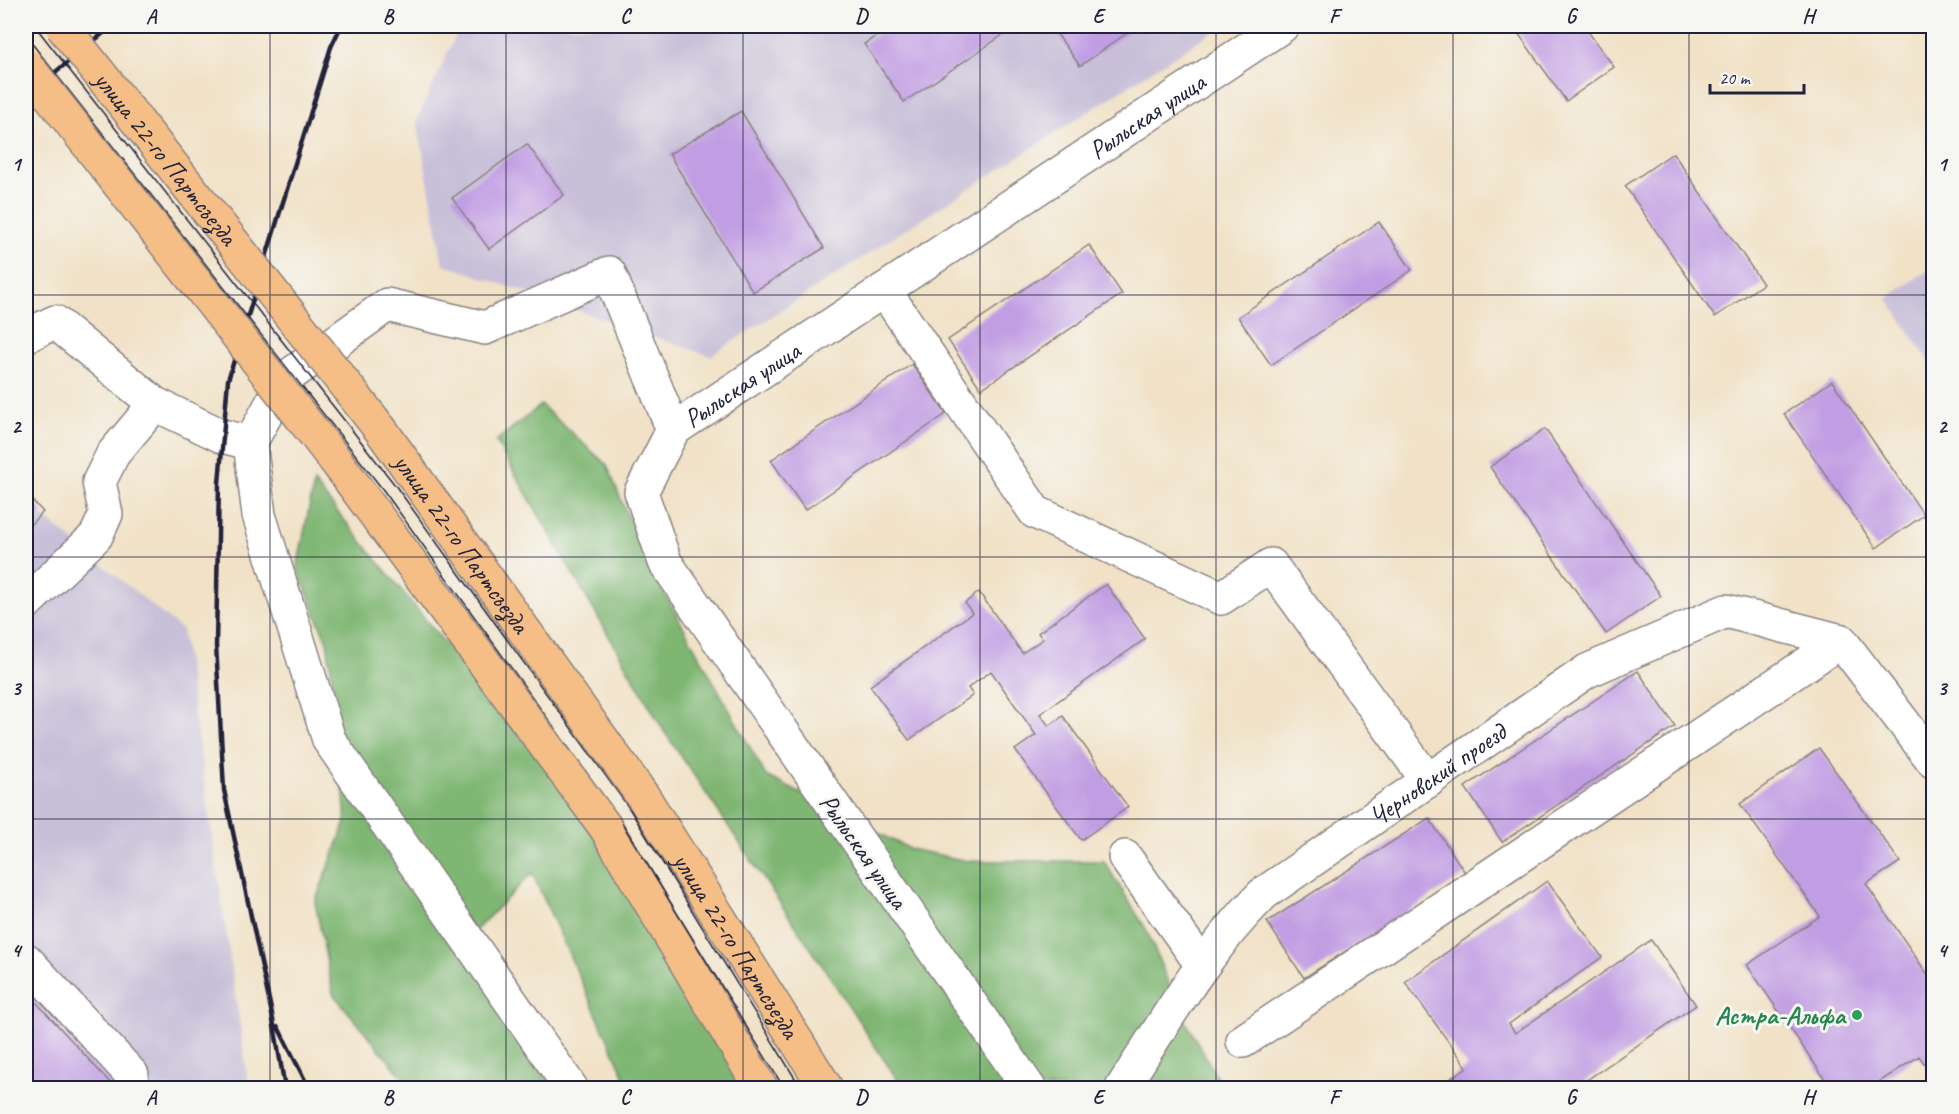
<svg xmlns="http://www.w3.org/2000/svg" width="1959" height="1114" viewBox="0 0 1959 1114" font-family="Caveat,sans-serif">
	<rect width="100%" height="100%" fill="#f6f6f2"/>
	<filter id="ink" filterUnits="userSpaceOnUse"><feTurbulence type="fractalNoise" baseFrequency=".0167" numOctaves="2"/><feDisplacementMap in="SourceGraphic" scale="12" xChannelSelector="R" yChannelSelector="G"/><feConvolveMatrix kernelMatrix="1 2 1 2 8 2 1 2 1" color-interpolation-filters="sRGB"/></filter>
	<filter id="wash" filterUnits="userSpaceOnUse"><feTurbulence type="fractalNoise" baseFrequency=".008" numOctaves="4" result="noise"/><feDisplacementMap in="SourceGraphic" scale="24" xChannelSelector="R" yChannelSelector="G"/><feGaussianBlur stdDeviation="1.35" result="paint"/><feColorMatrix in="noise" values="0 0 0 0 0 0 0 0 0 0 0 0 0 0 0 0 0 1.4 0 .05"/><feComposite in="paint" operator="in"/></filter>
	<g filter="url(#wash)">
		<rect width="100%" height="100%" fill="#f1e2c7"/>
		<path fill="#c8bfd8" d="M460,26H1221L710,356L443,264L417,120Z
			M1933,267V367L1887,298Z
			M26,502L182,630L249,1088H26Z"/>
		<path fill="#7eb672" stroke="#506c56" stroke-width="1.5" d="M541,405L607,465L644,556L766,776L910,849L968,861H1104L1146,929L1180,1011L1223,1088H908L896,1078L824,968L664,731L496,441Z
			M314,483L574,801L745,1088H630L532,873L470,936L553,1088H412L333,994L315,902L346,822L337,713L327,642L297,568Z"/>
		<g id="blocks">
			<path fill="#c19de3" d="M892,26H1016L904,102L864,44Z
				M1060,26H1137L1080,66L1054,30Z
				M1513,26H1584L1614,67L1566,101Z
				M741,111L824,248L753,292L669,154Z
				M527,144L564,195L489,249L452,198Z
				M1673,153L1763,284L1715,317L1625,186Z
				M1379,222L1412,270L1271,365L1238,317Z
				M1089,245L1122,294L981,389L948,340Z
				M912,364L946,414L805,510L771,460Z
				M1832,381L1924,515L1876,548L1784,414Z
				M1545,429L1661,596L1606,634L1490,467Z
				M26,494L43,512L26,529Z
				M1106,584L1145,639L1040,714L1049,726L1063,716L1128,807L1081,840L1015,750L1036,735L991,671L968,688L973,695L909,740L870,686L972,613L965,603L979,592L1022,653L1043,639L1038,633Z
				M1638,671L1675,726L1502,842L1465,787Z
				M1819,748L1900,862L1866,884L1934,984V1077L1919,1056L1870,1088H1831L1747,965L1820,916L1740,804Z
				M1429,818L1466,874L1304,978L1267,922Z
				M1547,881L1602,957L1509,1024L1515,1033L1651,940L1696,1005L1575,1088H1437L1467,1067L1405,982Z
				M26,991L115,1088H26Z"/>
		</g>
	</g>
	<g filter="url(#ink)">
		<use href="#blocks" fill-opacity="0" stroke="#8a8281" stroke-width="1.5"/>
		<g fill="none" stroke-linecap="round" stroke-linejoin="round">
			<g stroke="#8a8281" stroke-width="36">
				<g id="minor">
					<path d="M884,290L1035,512L1221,598L1271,565L1428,781"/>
					<path d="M26,336L55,322L155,404L222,436L250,443L259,515L329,740L571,1088"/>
					<path d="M250,443L286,378L387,305L485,328L609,273L673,430"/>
					<path d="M26,603L96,536L106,514L99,482L113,454L155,404"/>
					<path d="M1841,641L1934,762"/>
					<path d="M1125,857L1202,965"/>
					<path d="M26,960L132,1075"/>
					<path d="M1243,1041L1841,641"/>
					<path id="s1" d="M1029,1088L665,562L641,492L673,430L1282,26"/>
					<path id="s2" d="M1122,1088C1166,1020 1205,952 1263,894L1587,671L1726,611L1841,641"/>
				</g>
			</g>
			<g stroke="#8a8281" stroke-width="36">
				<g id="major">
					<path id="s3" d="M644,798L826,1088"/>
					<path d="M606,828L761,1088"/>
				</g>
			</g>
			<use href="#minor" stroke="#fff" stroke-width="33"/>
			<use href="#major" stroke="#f5be86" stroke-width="33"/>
			<path stroke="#22223b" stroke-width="1.5" d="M35,26L395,485L629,808L801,1088
				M26,36L384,491L617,815L784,1088"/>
			<path stroke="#22223b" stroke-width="4.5" d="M26,96L112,26
				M278,1027L309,1088
				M285,1088L272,1014L224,790L216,645L219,483L228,380L331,47L341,26"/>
			<g stroke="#8a8281" stroke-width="36" stroke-linecap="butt">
				<g id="major-bridge">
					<path id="s4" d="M62,26L381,430L644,798"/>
					<path d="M26,65L339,465L606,828"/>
				</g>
			</g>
			<use href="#major-bridge" stroke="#f5be86" stroke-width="33"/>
		</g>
	</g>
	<path fill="none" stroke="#22223b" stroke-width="1.5" stroke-opacity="0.55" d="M270,26V1088M506,26V1088M743,26V1088M980,26V1088M1216,26V1088M1453,26V1088M1689,26V1088M26,295H1934M26,557H1934M26,819H1934"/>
	<circle fill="#2e9e5b" stroke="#f6f6f2" stroke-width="2" cx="1857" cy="1015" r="6"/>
	<g text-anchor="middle" stroke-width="6" stroke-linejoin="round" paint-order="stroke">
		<g font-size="26" fill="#22223b" stroke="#f6f6f2">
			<text dy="9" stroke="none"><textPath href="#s1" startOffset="1352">Рыльская улица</textPath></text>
			<text dy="9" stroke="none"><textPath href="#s4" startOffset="168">улица 22-го Партсъезда</textPath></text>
			<text dy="9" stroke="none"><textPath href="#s1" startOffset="866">Рыльская улица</textPath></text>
			<text dy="9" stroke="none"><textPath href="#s4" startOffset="654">улица 22-го Партсъезда</textPath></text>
			<text dy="9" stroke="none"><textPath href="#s2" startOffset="452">Черновский проезд</textPath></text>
			<text transform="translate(864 851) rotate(55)" y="9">Рыльская улица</text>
			<text dy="9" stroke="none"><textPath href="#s3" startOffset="174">улица 22-го Партсъезда</textPath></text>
		</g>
		<g font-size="26" font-weight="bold" fill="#27864d" stroke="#f6f6f2" text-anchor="end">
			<text x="1845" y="1024">Астра-Альфа</text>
		</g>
	</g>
	<rect width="1959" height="1114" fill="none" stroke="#f6f6f2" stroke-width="66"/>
	<path d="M1710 84v9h94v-9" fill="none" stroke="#22223b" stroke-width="3"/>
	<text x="1719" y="84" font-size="18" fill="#22223b" stroke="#f6f6f2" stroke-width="4.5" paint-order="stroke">20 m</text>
	<rect x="33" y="33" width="1893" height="1048" fill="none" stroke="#22223b" stroke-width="2"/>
	<g font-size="20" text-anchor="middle" font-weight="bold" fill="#22223b">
		<text x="151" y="23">A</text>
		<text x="388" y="23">B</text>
		<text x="625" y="23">C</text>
		<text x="861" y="23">D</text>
		<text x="1098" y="23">E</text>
		<text x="1334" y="23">F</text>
		<text x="1571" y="23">G</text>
		<text x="1808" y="23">H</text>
		<text x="16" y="171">1</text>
		<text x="1942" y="171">1</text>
		<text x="16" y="433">2</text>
		<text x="1942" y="433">2</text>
		<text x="16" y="695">3</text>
		<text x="1942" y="695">3</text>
		<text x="16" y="957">4</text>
		<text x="1942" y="957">4</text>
		<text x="151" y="1104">A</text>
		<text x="388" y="1104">B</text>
		<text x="625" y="1104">C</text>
		<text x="861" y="1104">D</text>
		<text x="1098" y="1104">E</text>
		<text x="1334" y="1104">F</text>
		<text x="1571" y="1104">G</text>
		<text x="1808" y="1104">H</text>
	</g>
</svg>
